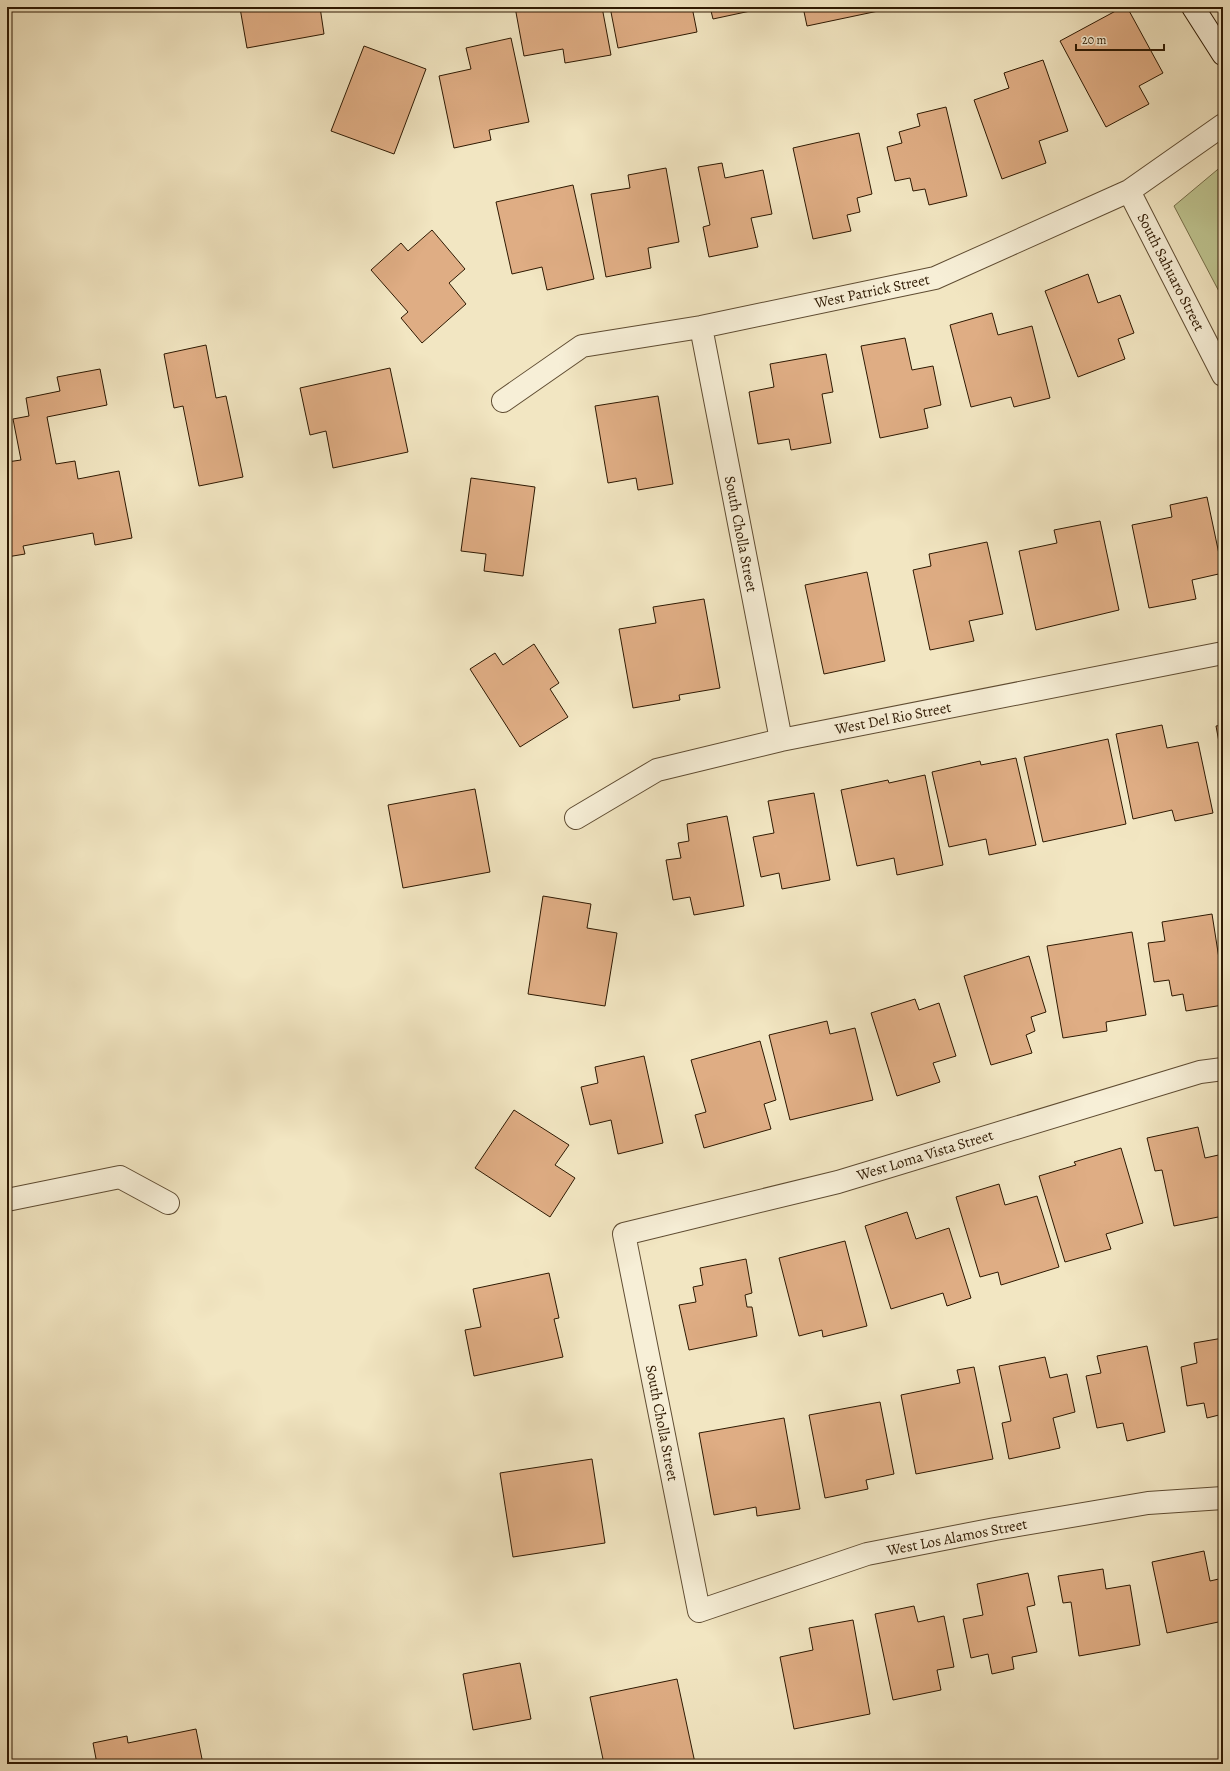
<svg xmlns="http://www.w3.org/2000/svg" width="1230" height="1771" viewBox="0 0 1230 1771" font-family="Alegreya,serif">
	<rect width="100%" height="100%" fill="#f2e6c2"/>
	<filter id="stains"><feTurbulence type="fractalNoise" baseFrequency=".005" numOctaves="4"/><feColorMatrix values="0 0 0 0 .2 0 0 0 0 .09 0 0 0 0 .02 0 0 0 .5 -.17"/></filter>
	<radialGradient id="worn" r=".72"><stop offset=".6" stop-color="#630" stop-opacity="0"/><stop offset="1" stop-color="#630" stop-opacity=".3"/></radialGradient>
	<path fill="#bec490" stroke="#766e49" d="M1223,165V299L1174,206Z"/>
	<path fill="#dfad84" stroke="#2e1902" d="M225,7H320L324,34L247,48L240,8L225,10Z
		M515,7H602L611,55L565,63L563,49L524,56Z
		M610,7H692L697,32L618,48Z
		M710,7H769L713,19Z
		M803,7H882L883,10L807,26Z
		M1123,7H1127L1163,73L1139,86L1149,104L1106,127L1060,41Z
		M511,38L529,122L489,130L491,140L454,148L439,76L471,69L466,48Z
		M364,46L426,69L394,154L331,131Z
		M1043,60L1068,131L1039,141L1046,163L1002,179L974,100L1009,88L1004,73Z
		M946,107L967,196L929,205L925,189L913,191L910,178L895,181L887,147L902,143L899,132L920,126L917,114Z
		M859,133L872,194L857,198L860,212L847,215L851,231L813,239L793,148Z
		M722,163L725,178L763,170L772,214L751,218L758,247L709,257L703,227L710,225L698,167Z
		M666,168L679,242L648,248L651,268L606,277L591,194L630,188L628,175Z
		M573,185L594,279L547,290L542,267L512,274L496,202Z
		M432,230L465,269L449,283L466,304L422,343L401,318L408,312L371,270L401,243L408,251Z
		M1088,274L1098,303L1120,295L1134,333L1118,339L1125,359L1078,377L1045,291Z
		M992,313L998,335L1032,326L1050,398L1014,407L1011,397L971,407L950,325Z
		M905,338L912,370L933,366L941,405L924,409L928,428L880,438L861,346Z
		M206,345L216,398L226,396L243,477L199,486L183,406L174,408L164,354Z
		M826,354L833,392L822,394L831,443L791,450L789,439L758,444L749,392L774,387L770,364Z
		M390,368L408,452L333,468L326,431L310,435L300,388Z
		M100,369L107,405L47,417L56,464L75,461L78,479L119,471L132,538L95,545L93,533L23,546L25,554L7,557V462L21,460L13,419L29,416L26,398L60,391L57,377Z
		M658,396L673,484L638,490L636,478L608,483L595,406Z
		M471,478L535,487L523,576L484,571L486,554L461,551Z
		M1207,497L1223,573L1192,580L1196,599L1149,608L1132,525L1172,517L1170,505Z
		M1100,521L1119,610L1036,630L1019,551L1057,543L1054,530Z
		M987,542L1003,614L969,621L974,641L930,650L913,570L931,566L929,554Z
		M867,572L885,661L824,674L805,585Z
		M704,599L720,688L679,695L680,700L633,708L619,629L656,623L653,607Z
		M534,644L559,683L550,689L568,717L520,747L470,669L495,653L503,665Z
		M1162,725L1167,748L1198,742L1213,813L1175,821L1172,810L1133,819L1116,734Z
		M1223,725V764L1216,726Z
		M1108,739L1126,824L1043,842L1024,757Z
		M1016,758L1036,845L989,855L986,839L949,847L932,772L980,761L981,765Z
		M925,775L943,865L897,875L894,858L857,866L841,790L888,780L889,783Z
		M475,789L490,872L403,888L388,805Z
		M814,793L830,880L782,889L779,873L761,877L753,837L774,833L768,801Z
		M727,816L744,906L694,915L690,897L673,900L666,860L681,858L678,843L689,841L687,824Z
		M543,896L591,904L587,928L617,933L605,1006L528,994Z
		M1212,914L1223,984V1005L1186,1011L1183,994L1172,996L1169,980L1154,982L1148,943L1165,941L1162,922Z
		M1132,932L1146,1015L1106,1022L1107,1031L1063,1038L1047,946Z
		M1029,956L1046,1012L1031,1017L1035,1031L1026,1035L1032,1053L991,1065L964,976Z
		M915,999L919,1010L939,1003L956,1056L933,1063L940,1082L897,1096L871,1013Z
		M827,1021L830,1034L855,1028L873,1100L790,1120L769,1035Z
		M760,1041L776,1100L764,1104L771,1129L704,1148L695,1115L706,1112L691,1060Z
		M644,1056L663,1143L618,1154L611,1120L590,1125L581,1087L598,1083L595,1067Z
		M514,1110L569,1145L555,1165L575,1178L550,1217L475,1168Z
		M1198,1127L1205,1158L1223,1154V1216L1174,1226L1162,1170L1155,1171L1147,1138Z
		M1121,1148L1143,1223L1106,1234L1111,1249L1065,1262L1039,1176L1076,1165L1074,1162Z
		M999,1184L1005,1205L1037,1196L1059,1267L1001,1285L998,1272L980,1277L956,1197Z
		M907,1212L916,1239L949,1228L971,1298L947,1306L943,1293L891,1309L865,1226Z
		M845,1241L867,1326L823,1337L822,1330L799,1336L779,1258Z
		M746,1259L752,1293L745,1295L747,1307H752L757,1336L689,1350L679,1305L696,1302L693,1287L703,1285L700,1268Z
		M549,1273L559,1318L554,1319L563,1357L474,1376L465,1330L481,1327L473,1289Z
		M1223,1338V1431H1221L1219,1415L1207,1418L1204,1403L1187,1406L1181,1367L1197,1363L1194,1343Z
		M1147,1346L1165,1432L1127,1441L1123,1423L1097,1428L1086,1376L1101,1373L1097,1356Z
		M1045,1357L1050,1378L1067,1374L1075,1412L1053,1418L1060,1448L1009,1459L1002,1423L1011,1421L999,1366Z
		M974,1367L993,1459L916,1474L901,1395L960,1383L957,1370Z
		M880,1402L894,1474L866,1480L868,1489L825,1498L809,1415Z
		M784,1418L800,1509L757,1516L756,1507L714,1515L699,1433Z
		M592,1459L605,1543L513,1557L500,1473Z
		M1204,1551L1210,1581L1223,1578V1621L1167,1633L1152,1562Z
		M1103,1569L1106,1589L1130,1585L1140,1645L1079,1656L1071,1602L1063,1603L1058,1576Z
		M1028,1573L1035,1605L1027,1607L1037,1652L1012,1657L1014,1669L992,1674L988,1654L971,1658L963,1619L983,1615L977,1584Z
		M914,1606L918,1622L944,1616L954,1667L937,1670L941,1690L893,1700L875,1614Z
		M853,1620L870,1714L794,1729L780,1657L813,1650L809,1628Z
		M520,1663L531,1719L473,1730L463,1674Z
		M677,1679L695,1763L604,1764L590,1697Z
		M196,1729L203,1764H97L93,1743L127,1736L128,1743Z"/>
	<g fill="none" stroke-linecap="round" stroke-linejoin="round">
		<g stroke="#5f4c32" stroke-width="24">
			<path id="street" d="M1129,191L1223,375
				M701,327L781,740
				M503,401L582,346L701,327L935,278L1129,191L1223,125
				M576,818L657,770L781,740L1223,653
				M1223,1069L1200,1072L838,1182L624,1234L699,1611L867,1554L995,1529L1148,1503L1223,1498
				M7,1200L120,1177L168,1203"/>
		</g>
		<g stroke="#2e1902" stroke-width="24">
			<path id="secondary" d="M1193,7L1223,54"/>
		</g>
		<use href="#street" stroke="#f7efd7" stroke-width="22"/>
		<use href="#secondary" stroke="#f7efd7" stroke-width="22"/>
	</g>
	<g text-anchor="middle" stroke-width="3.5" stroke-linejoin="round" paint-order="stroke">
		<g font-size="15" fill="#2e1902" stroke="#f7efd7">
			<text transform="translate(1171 272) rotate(63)" y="5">South Sahuaro Street</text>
			<text transform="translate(872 291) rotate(-12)" y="5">West Patrick Street</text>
			<text transform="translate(741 534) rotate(79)" y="5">South Cholla Street</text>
			<text transform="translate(893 718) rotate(-11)" y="5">West Del Rio Street</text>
			<text transform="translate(925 1155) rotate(-17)" y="5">West Loma Vista Street</text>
			<text transform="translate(662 1423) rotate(79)" y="5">South Cholla Street</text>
			<text transform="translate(957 1537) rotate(-11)" y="5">West Los Alamos Street</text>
		</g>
	</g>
	<rect width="1230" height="1771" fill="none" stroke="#f2e6c2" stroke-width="24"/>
	<rect x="8" y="8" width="1214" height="1755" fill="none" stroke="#2e1902" stroke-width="2"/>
	<rect x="12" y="12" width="1206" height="1747" fill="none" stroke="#2e1902"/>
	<path d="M1076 44v6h88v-6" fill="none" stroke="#2e1902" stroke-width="2"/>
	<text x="1082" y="44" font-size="12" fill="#2e1902" stroke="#f7efd7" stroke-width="3" paint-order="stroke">20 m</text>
	<rect width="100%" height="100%" filter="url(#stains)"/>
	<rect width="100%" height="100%" fill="url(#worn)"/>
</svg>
